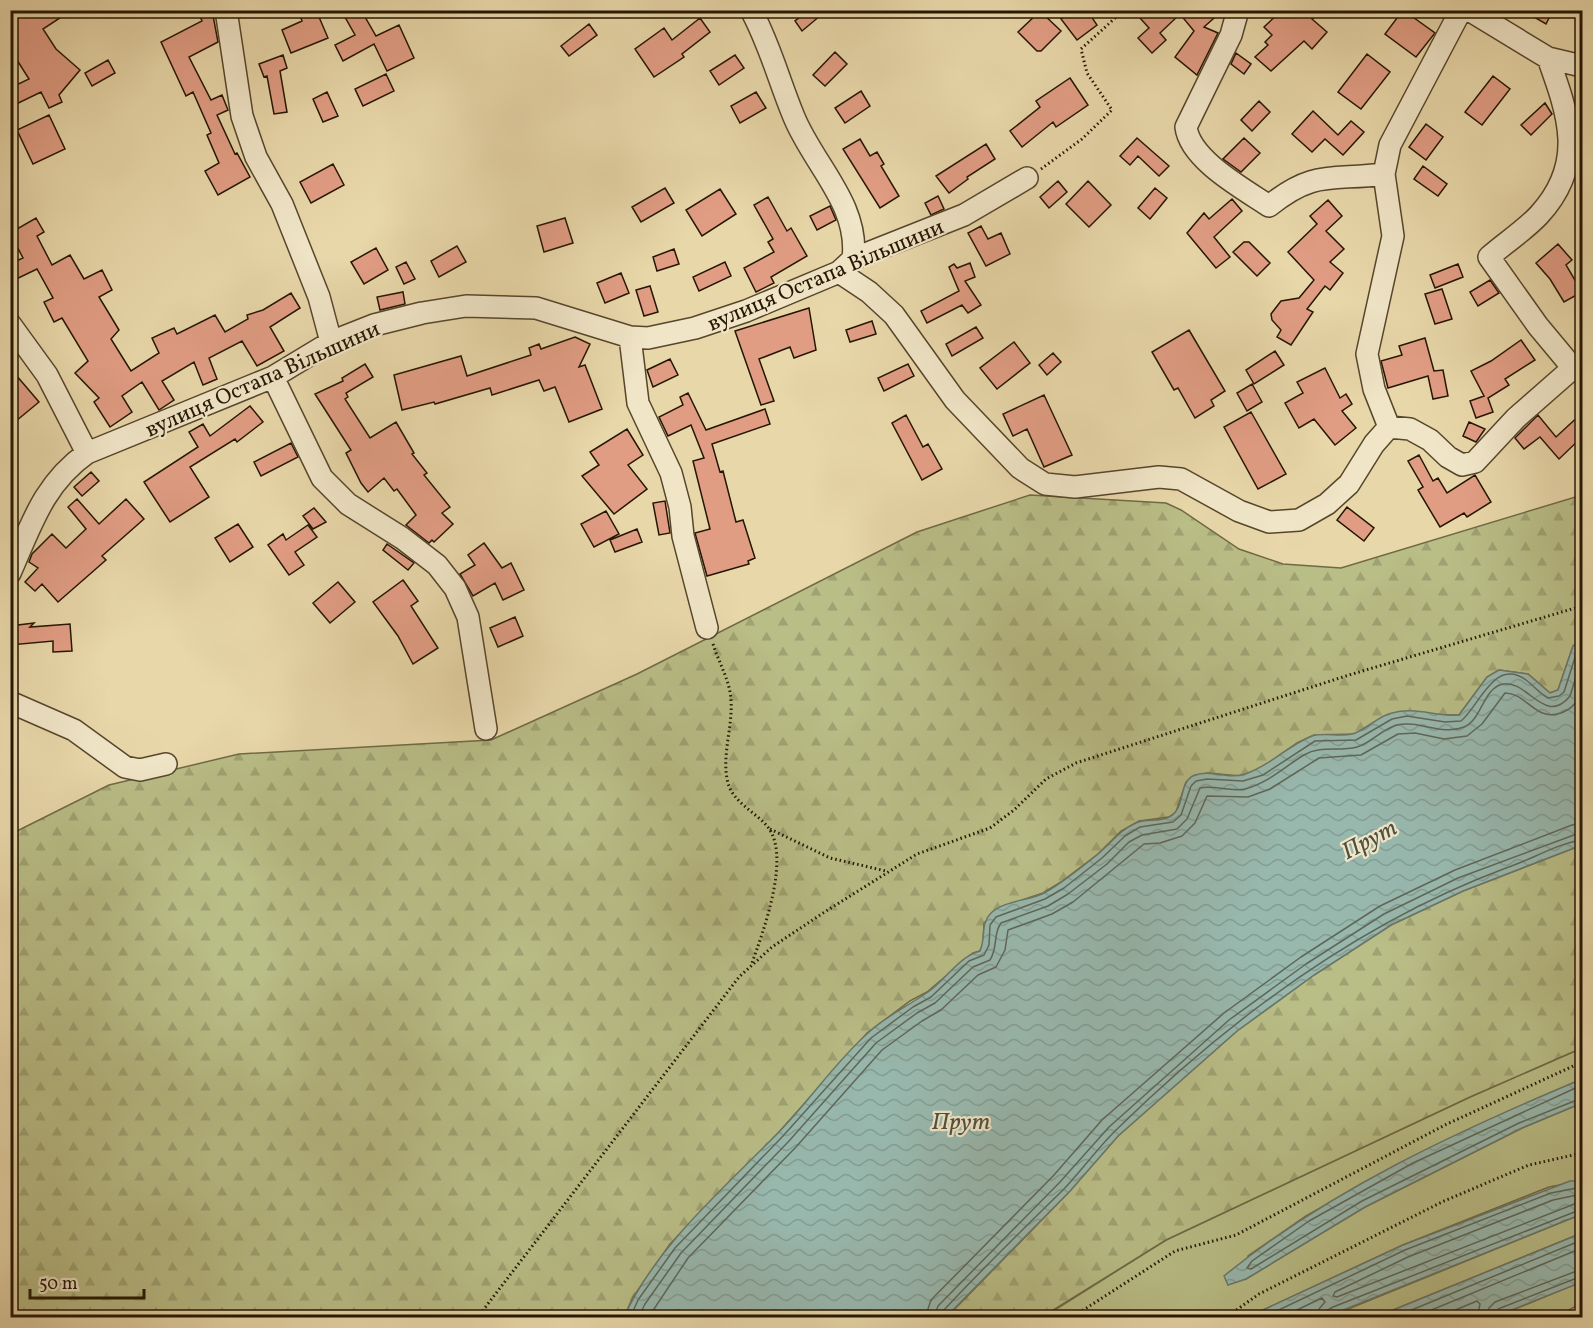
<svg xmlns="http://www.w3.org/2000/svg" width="1593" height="1328" viewBox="0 0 1593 1328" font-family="Vollkorn,serif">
	<defs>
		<pattern id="forest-firs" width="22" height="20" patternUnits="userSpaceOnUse" patternTransform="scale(1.5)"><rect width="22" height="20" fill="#b9bd86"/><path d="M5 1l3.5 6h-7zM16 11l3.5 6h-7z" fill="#9fa272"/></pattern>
		<pattern id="water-waves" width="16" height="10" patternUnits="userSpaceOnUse" patternTransform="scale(1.5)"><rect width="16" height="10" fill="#98b8ae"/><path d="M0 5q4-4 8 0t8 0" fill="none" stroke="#839d94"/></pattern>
	</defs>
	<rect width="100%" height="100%" fill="#e8d7a9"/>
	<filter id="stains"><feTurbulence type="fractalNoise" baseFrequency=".00333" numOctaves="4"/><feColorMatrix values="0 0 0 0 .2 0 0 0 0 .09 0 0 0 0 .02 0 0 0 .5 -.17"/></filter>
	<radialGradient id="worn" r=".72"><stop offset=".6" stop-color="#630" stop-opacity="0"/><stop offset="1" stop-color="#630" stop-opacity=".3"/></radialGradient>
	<path fill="#b9bd86" stroke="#6f6a44" stroke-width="1.5" d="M1582,1048V1079L1410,1158L1306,1216L1248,1256L1246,1279L1365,1207L1522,1128L1582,1103V1181L1549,1187L1403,1245L1248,1317L1042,1318L1166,1240L1470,1097Z
		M1582,1214V1233L1376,1317L1326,1318Z
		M1582,1281V1303L1556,1317L1494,1318Z"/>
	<path fill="url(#forest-firs)" stroke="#6f6a44" stroke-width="1.5" d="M1030,495L1166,503L1181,510L1239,549L1283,564L1341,568L1582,495V639L1573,646L1558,690L1550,693L1528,674L1499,670L1487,677L1459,715H1433L1374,722L1355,734L1314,735L1297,743L1260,769L1241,776L1207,773L1186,782L1176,812L1169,817L1139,821L1121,831L1098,854L1061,882L1043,893L1001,907L984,923L983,944L980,951L973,953L927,992L910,1001L867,1033L779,1132L670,1244L633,1297L624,1317L11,1318V834L109,785L239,754L491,740L637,674L917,532Z
		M1582,845V1048L1470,1097L1166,1240L1042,1317L946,1318L1070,1191L1118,1136L1237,1031L1314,975L1391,925L1463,891Z"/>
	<path fill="url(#water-waves)" stroke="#6a776a" stroke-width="1.5" d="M1582,639V845L1463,891L1391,925L1314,975L1237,1031L1118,1136L1070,1191L946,1317H624C657,1245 722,1190 777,1134C809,1102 834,1063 868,1033C886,1016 908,1006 928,992C947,979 958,957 980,951C986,938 980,924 991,913C1005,900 1030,901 1046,892C1064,882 1082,867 1098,854C1111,843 1120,830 1136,823C1147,818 1160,823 1171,816C1186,806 1178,781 1195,775C1212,769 1228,780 1245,774C1270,766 1287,746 1312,736C1323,732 1339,737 1352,734C1366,731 1377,716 1392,713C1415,706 1436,717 1459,715L1487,677L1499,670L1528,674L1550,693L1558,690L1573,646Z
		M1582,1079V1103L1522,1128L1365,1207L1246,1279L1228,1285L1224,1276C1329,1190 1458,1131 1582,1079Z
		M1570,1181H1582V1214L1326,1317H1248L1403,1245Z
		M1582,1233V1282L1494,1317H1376Z"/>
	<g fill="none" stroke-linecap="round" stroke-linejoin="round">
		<path stroke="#5e6758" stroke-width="1.5" d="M1582,1085L1413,1163L1309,1221L1252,1261L1247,1268L1251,1269L1362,1201L1519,1123L1582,1098
			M1582,1194L1553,1200L1408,1257L1335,1292L1333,1296L1337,1297L1582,1201
			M630,1318L638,1300L675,1248L783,1136L871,1038L913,1007L931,997L969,961L984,955L989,945L990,925L996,917L1045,899L1064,888L1102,858L1125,836L1140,827L1173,822L1181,815L1191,786L1196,781L1207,779L1243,781L1263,775L1315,741L1356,740L1392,719L1407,716L1445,722L1461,721C1479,707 1494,657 1526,680C1534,686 1539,693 1548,698L1559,696L1564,692L1577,651L1582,647
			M638,1318L645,1304L681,1253L789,1141L876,1043L917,1013L935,1003L973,967L990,960C998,948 993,933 1001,923L1048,906L1068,894L1107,864L1129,842L1142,835L1177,829L1187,819L1200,788C1215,785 1230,792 1245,789C1268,783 1284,767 1304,755C1321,745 1339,752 1357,747C1371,743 1382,729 1397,725C1419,720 1442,736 1464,727C1482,720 1483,688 1503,684C1527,679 1545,727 1570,696L1582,658
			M648,1318L688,1258L796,1147L882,1050L922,1021L941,1010L978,975L996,967L1005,950L1008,930L1052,914L1073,902L1144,844L1160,843L1182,836L1195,823L1207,796L1248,797L1270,789L1319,758L1361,755L1398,734L1415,733L1444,739L1467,736L1482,724L1505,693C1527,693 1535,722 1561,713C1574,708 1578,701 1582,688
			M925,1318L931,1300L1054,1175L1102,1120L1224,1013L1301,957L1380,906L1455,870L1572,825L1582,823
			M934,1318L938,1306L1060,1182L1109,1127L1229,1020L1306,964L1384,914L1458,878L1582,832
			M942,1318L943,1311C982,1269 1023,1229 1064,1189C1082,1170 1097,1149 1115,1131C1227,1021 1358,923 1506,868C1528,861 1561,842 1582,840
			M1262,1318L1405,1250L1551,1193L1582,1187
			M1280,1318L1322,1298L1325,1302L1319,1309L1317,1318
			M1325,1318L1326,1311L1333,1307L1582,1209
			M1392,1318L1582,1240
			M1412,1318L1582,1248
			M1436,1318L1477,1301L1480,1304L1477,1318
			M1486,1318L1489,1308L1495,1302L1582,1269
			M1494,1318L1498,1309L1582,1276"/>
	</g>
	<path fill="#e19d84" stroke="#251603" stroke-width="1.5" d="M10,10H72L43,29L56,49L80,70L59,95L62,102L49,108L41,92L10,107V88L29,79L10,49Z
		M197,10H212L218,42L189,57L211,100L222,95L228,110L217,115L235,154L237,153L250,177L218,195L205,171L219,163L207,135L211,133L193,92L186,96L161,42L202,21Z
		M298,10H316L328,38L291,53L282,30L302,21Z
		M341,10H361L376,36L399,25L414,58L387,71L374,44L343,61L335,45L355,35Z
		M809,10H827L802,31L795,21Z
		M1073,10H1087L1097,25L1077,40L1061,19Z
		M1148,10H1223L1204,27L1218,33L1197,75L1175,57L1194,31L1180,14L1160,33L1166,40L1152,53L1138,38L1149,28L1140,18Z
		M1282,10H1322L1312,19L1327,32L1312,49L1304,41L1271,71L1255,57L1268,45L1265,42L1272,35L1264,27Z
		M1403,10L1435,33L1416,57L1385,34Z
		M1522,10H1553L1546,24Z
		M1040,11L1061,31L1041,51H1037L1018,32Z
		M700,18L710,32L682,54L684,57L654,77L635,49L664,28L672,40Z
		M589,24L597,35L569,56L561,46Z
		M835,52L847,64L825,86L813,75Z
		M1236,53L1251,64L1244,74L1231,64Z
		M1367,54L1390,72L1361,109L1338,92Z
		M283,55L287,68L280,71L287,112L274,114L267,76L264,77L259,64Z
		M735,55L744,68L719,85L710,71Z
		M108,60L115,73L92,86L85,73Z
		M386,74L394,91L363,106L355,89Z
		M1493,76L1510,89L1482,125L1465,112Z
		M1070,78L1088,105L1056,127L1053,122L1022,147L1010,131L1040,107L1036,101Z
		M861,91L870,106L845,123L835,108Z
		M327,92L338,116L323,122L313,99Z
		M756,92L766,108L740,123L731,106Z
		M1259,101L1270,112L1252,131L1241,120Z
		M1545,103L1552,114L1531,135L1521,125Z
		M1313,111L1338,135L1351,121L1364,132L1343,155L1325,139L1312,152L1292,134Z
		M49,115L65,149L33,164L17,130Z
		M1426,124L1443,137L1426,160L1409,147Z
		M1137,138L1169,166L1159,176L1138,156L1130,165L1120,156Z
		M1244,138L1260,153L1241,172L1223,159Z
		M860,139L870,156L877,152L884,164L881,166L899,196L880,208L843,149Z
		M986,144L995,159L967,177L968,179L949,193L936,176Z
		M333,164L344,185L311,203L300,182Z
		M1423,166L1447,184L1438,196L1414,179Z
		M1058,181L1067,192L1049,208L1040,197Z
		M1088,181L1111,205L1089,227L1066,204Z
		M665,188L674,203L641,222L632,207Z
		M1155,188L1167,198L1150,219L1138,208Z
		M720,189L736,214L702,236L686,210Z
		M938,196L944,209L931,215L925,203Z
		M768,197L787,231L791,228L807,256L771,277L774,283L756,292L744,268L774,252L768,242L773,239L754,205Z
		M1232,199L1242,211L1214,237L1230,257L1216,268L1187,233L1204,213L1209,219Z
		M1328,200L1342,216L1326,231L1344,249L1330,262L1343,273L1330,290L1325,286L1307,309L1313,312L1291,345L1277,337L1281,330L1272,320L1271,314L1281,301L1299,298L1314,280L1288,252L1317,224L1310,216Z
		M830,206L836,220L817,230L810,216Z
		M36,218L44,232L37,236L52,265L70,255L84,279L102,270L112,290L99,297L119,330L111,339L131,371L159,353L152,338L174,328L177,334L215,315L225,332L248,319L247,315L263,310L291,293L300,308L270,327L284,351L257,366L242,341L209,358L217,379L203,385L194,362L162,381L174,400L159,410L142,382L122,396L132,412L110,427L94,402L99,398L75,373L88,361L62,318L54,322L44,302L53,298L37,269L10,282V264L23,258L10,233Z
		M565,218L573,243L544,252L537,226Z
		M981,226L988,239L1001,233L1010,254L986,266L968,233Z
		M1244,242H1249L1270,263L1257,276L1233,252Z
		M1558,244L1572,260L1566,265L1582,292L1564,302L1550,279L1536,263Z
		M457,246L466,262L439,277L431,261Z
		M376,248L388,270L364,284L351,262Z
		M674,249L679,264L657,271L653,257Z
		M406,262L415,279L404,284L396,267Z
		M725,262L731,276L699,291L693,277Z
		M970,263L975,277L965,281L981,305L968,313L962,305L927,323L921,311L959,291L949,267L954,264L957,268Z
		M1458,264L1463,277L1435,288L1430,275Z
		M621,273L629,293L605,303L597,283Z
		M1490,280L1499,293L1478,306L1470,292Z
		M650,286L658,312L644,316L636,290Z
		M1442,289L1452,319L1435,324L1425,294Z
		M403,292L405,304L380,310L377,297Z
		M809,308L816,350L794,358L790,347L759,359L774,401L761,405L735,331Z
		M872,321L876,334L850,342L846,330Z
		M976,327L983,338L952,356L946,344Z
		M1189,330L1225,391L1211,400L1214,406L1195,418L1178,388L1174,390L1152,352Z
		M575,337L590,344L579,367L585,365L602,409L569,422L555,387L544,391L539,380L492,395L490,388L435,404L434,402L402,410L394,375L461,356L467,376L531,355L529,348L539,344L541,349Z
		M1425,338L1434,371L1443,370L1448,396L1433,399L1428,376L1388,388L1381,361L1402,355L1399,346Z
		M1521,340L1535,360L1505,379L1509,385L1488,398L1493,412L1476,418L1470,401L1484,396L1471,371L1491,361Z
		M1014,342L1030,363L997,389L980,368Z
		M1275,351L1284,365L1254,384L1246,370Z
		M1053,353L1061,362L1047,375L1039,365Z
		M670,359L678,375L653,387L647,370Z
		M365,364L373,377L346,393L348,397L345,399L370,438L396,422L414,453L412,454L427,473L424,475L450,507L442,513L453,524L434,542L432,540L429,543L406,525L416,515L397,489L394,491L384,478L368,492L361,483L346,453L351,450L315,394L343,381L342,378Z
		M908,364L914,376L884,391L878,378Z
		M10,368L39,402L16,421L10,414Z
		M1325,368L1340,398L1346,394L1352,404L1342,411L1356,428L1335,445L1314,419L1299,428L1285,403L1303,393L1297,382Z
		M1252,384L1262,402L1247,411L1237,393Z
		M688,393L706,430L765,409L770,424L712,444L720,472L723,471L736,522L743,520L755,558L748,561L749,564L707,576L695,533L710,529L693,461L704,458L691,425L668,436L659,417L683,405L680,397Z
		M1044,395L1072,455L1044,467L1027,429L1013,436L1003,414Z
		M250,406L263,422L237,442L235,439L190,467L209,497L170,522L144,482L198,447L189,432L203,424L210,436Z
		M1251,412L1286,474L1258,489L1224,427Z
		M1582,413V437L1559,459L1540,437L1524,449L1515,438L1538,415L1556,437Z
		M906,415L923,447L928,444L942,469L922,480L892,423Z
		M1469,422L1485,429L1476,442L1463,436Z
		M627,429L643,455L628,465L647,489L614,514L582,476L599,465L590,452Z
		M291,443L298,457L261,476L254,462Z
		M1419,455L1433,481L1438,478L1447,493L1475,475L1491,502L1467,517L1464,513L1440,527L1418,490L1423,487L1408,461Z
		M91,472L99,481L82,496L74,487Z
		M77,499L99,524L126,499L144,519L102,556L106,560L58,602L42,584L35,591L25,582L38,568L29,562L32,554L52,534L66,548L86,529L68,507Z
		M665,501L670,533L659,535L653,503Z
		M1347,507L1374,528L1364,541L1337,520Z
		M314,508L326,522L313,529L303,516Z
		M606,511L619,534L594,547L581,524Z
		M238,524L253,547L230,562L215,538Z
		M308,525L317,537L295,552L304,565L289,575L268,545L283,534L286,540Z
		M637,529L642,542L615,552L610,540Z
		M484,543L502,568L511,563L524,590L503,600L495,583L473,596L460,574L475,565L468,555Z
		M387,544L414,563L408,570L383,550Z
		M403,580L418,601L411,606L438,648L413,664L398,636L373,602Z
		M338,582L355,602L330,623L313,603Z
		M515,617L523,636L498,647L490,628Z
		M34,623L30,627L70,624L72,651L53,652V641L10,645V626Z"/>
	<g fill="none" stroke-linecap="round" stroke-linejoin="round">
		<g stroke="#56462c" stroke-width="24">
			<path id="minor" d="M226,10L242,116L256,157L282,204L319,297L331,342
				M751,10C770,45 779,81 794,117C813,164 860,205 853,259
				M1238,10L1231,35L1186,127C1190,160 1244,189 1269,206C1315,169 1332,181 1384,174
				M1469,10L1548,58L1582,66
				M1548,58C1569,116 1586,164 1539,215C1525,230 1505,243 1489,257L1538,326L1573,368
				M839,272L869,292L894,315L955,400L1020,468L1045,484L1075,487L1159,477L1181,479L1239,511L1269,522L1299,520L1327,504L1349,484L1374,444L1389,427L1374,389L1367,354L1393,236L1384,174L1390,145L1461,10
				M10,324L47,375L87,453
				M630,337L638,403L671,473L680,507L683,536L707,628
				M273,377L322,478L348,504L402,538L437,565L455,588L468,617L486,729
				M1389,427L1410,429L1430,440L1448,457L1462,465L1475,462L1516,418L1573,368L1582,366
				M10,573C31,526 43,484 87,453L273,377L331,342L374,325L422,313L466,306L536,308L630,337L648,338L695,328L746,311L839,272L853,259L964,215L1027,178
				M10,702L74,730L125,767L140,770L166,764"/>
		</g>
		<path stroke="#251603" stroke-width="3" stroke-dasharray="1.5 3" stroke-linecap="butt" d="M1041,169L1082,139L1112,110L1087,73L1081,49L1124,10
			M713,644C719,663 730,681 731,700C733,727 721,757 728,783C733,802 755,812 767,826C792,855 763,932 752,963
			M770,829L830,858L886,871
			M477,1318L739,977L772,947L823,913L917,854L990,828L1014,810L1046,779L1076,763L1349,675L1582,606
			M1071,1318L1175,1251L1236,1235L1445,1125L1582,1062
			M1233,1318L1235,1311L1259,1294L1444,1201L1529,1165L1582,1153"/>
		<use href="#minor" stroke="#f0e5c7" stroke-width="21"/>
	</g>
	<g text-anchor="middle" stroke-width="4.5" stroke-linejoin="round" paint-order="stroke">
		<g font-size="22" fill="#251603" stroke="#f0e5c7">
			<text transform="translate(825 274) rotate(-23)" y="8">вулиця Остапа Вільшини</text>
			<text transform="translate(262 378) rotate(-24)" y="8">вулиця Остапа Вільшини</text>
		</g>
		<g font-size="24" font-style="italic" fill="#4d4f3f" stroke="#f0e5c7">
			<text transform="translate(1369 839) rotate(-28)" y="8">Прут</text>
			<text x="961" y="1129">Прут</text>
		</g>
	</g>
	<rect width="1593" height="1328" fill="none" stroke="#e8d7a9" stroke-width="36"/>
	<rect x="12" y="12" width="1569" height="1304" fill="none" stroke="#251603" stroke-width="3"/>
	<rect x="18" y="18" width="1557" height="1292" fill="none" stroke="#251603" stroke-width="1.5"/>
	<path d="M30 1289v9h114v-9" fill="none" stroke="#251603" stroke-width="3"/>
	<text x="39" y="1289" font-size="18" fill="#251603" stroke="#f0e5c7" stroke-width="4.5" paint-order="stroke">50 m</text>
	<rect width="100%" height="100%" filter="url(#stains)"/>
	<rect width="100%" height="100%" fill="url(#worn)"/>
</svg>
